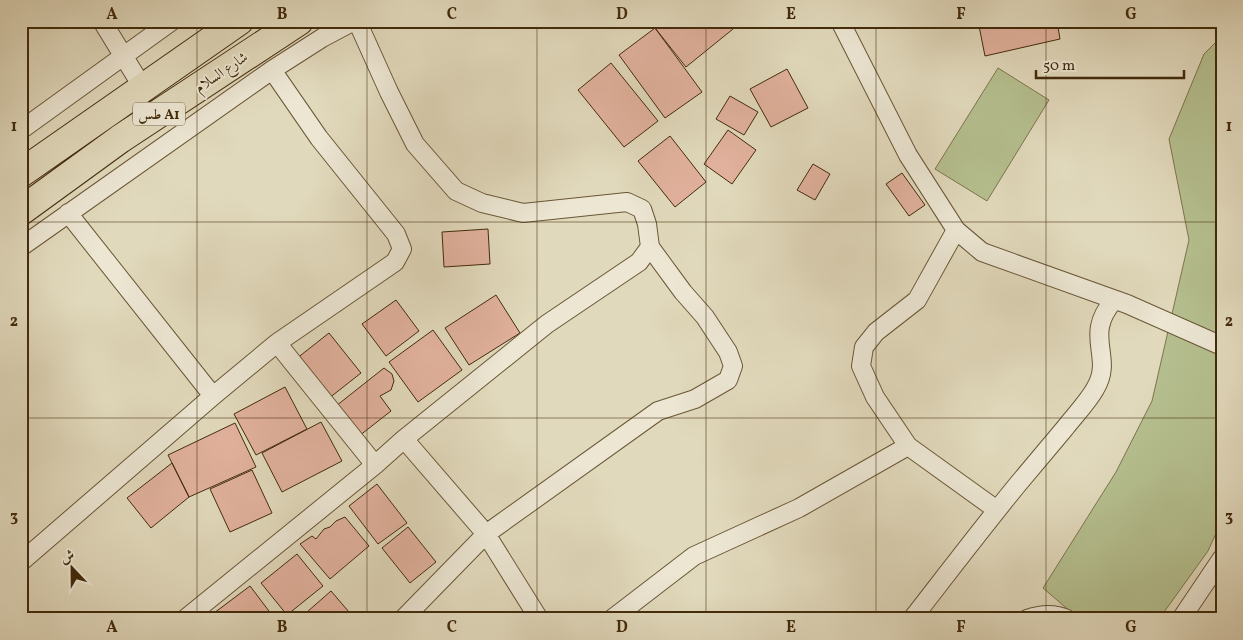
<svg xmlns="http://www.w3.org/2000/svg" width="1243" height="640" viewBox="0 0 1243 640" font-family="Vollkorn,Amiri,serif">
	<rect width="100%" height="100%" fill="#e1d9bc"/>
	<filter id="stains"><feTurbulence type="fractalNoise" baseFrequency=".004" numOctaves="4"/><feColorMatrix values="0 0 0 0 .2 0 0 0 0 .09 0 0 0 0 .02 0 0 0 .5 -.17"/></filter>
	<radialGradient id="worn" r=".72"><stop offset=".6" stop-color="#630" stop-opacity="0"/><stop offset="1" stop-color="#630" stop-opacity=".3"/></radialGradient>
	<path fill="#b5bf8f" stroke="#7c754d" d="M1222,36V520L1208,551L1159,619H1079L1043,588L1116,472L1152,401L1189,240L1169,139L1204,54Z
		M998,68L1049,100L987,201L935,169Z"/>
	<path fill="#e1b19d" stroke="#422b0b" d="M664,21H727L733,29L686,67L655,28Z
		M978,21H1057L1060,39L985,56Z
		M655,28L702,92L665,118L619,55Z
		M611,63L658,121L624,147L578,90Z
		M787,69L808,108L771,127L750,89Z
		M730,96L758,112L744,135L716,119Z
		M728,130L756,150L732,184L704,164Z
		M670,136L706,182L675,207L638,161Z
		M813,164L830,174L815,200L797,190Z
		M902,173L925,205L909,216L886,184Z
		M488,229L490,264L444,267L442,232Z
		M496,295L520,333L469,365L445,328Z
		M396,300L419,331L386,356L362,324Z
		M433,330L462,370L418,402L389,362Z
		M329,333L361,373L328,399L296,359Z
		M384,368L392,374L394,381L391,390L380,396L391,411L359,436L336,406Z
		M285,387L307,429L256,455L234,414Z
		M321,422L342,461L282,492L262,453Z
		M235,423L256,467L189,497L168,455Z
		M172,463L189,497L151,528L127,498Z
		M252,470L272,513L230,532L210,489Z
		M377,484L407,523L378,544L349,506Z
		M345,517L369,546L330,579L300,544L312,536L316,539L324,529L330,527L336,521Z
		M408,527L436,562L410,583L382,548Z
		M297,554L323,586L287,615L261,583Z
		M250,586L275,619H212L210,616Z
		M331,591L355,619H299Z"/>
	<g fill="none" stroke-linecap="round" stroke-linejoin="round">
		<g stroke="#6a5637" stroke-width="20">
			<path id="minor" d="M102,21L143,88
				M840,21L908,155L956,230L982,252L1127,304L1222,346
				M21,130L172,21
				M68,213L213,396
				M956,230L917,300L876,332L864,347L861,366L875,397L908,446L997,510
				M21,247L272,70L322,38L354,21
				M277,343L375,465
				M404,439L486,534L539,619
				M21,562L213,396L277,343L395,262L402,249L396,234L319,138L272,70
				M185,619L375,465L404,439L547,324L639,262L650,247L647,224L642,209L627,202L523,213L482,203L456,191L415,144L389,92L357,21
				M403,619L486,534L658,411L695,399L728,380L733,366L728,352L705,317L683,292L650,247
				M612,619L694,556L799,508L908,446
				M912,619C947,574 982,528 1018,484C1034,465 1049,447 1065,428C1075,415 1087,403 1095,389C1115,356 1082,337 1114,300
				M1027,619C1041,614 1054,613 1067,619
				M1181,619L1222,558"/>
		</g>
		<g stroke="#422b0b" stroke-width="30">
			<path id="trunk" d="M21,173L239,21
				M21,211L120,139L299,21"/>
		</g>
		<use href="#minor" stroke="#ece6d3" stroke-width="18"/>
		<use href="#trunk" stroke="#e1d9bc" stroke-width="28"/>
	</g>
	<path fill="none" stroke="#422b0b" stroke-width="1" stroke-opacity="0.55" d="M197,21V619M367,21V619M537,21V619M706,21V619M876,21V619M1046,21V619M21,222H1222M21,418H1222"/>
	<g text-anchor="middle" stroke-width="4" stroke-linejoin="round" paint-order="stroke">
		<rect fill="#ece6d3" stroke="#756347" stroke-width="1" x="133" y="102.5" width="52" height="23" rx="4"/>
		<g font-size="14" font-weight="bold" fill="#422b0b">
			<text x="159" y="119">طس A1</text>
		</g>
		<g font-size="15" fill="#422b0b" stroke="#ece6d3">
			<text transform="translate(221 72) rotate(-34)" y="5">شارع السلام</text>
		</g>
	</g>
	<rect width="1243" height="640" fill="none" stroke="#e1d9bc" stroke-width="55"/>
	<g transform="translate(72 568) rotate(338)" stroke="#ece6d3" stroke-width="4" paint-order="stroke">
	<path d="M0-4L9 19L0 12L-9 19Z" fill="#422b0b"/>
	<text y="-8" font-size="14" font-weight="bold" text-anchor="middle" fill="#422b0b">ش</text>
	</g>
	<path d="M1036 70v8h148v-8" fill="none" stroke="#422b0b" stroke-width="2.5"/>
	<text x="1043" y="70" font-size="15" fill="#422b0b" stroke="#ece6d3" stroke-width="4" paint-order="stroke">50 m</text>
	<rect x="28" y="28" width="1188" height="584" fill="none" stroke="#422b0b" stroke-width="2"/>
	<g font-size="16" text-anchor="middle" font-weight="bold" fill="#422b0b">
		<text x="112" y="19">A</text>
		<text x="282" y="19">B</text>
		<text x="452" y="19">C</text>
		<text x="622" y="19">D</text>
		<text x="791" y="19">E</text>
		<text x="961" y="19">F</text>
		<text x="1131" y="19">G</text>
		<text x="14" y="131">1</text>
		<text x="1229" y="131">1</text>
		<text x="14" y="326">2</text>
		<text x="1229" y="326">2</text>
		<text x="14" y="521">3</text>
		<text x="1229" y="521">3</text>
		<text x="112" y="632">A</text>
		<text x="282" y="632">B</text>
		<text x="452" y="632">C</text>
		<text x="622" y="632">D</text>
		<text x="791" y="632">E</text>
		<text x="961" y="632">F</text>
		<text x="1131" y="632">G</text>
	</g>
	<rect width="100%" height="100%" filter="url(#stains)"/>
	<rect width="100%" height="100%" fill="url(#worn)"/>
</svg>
